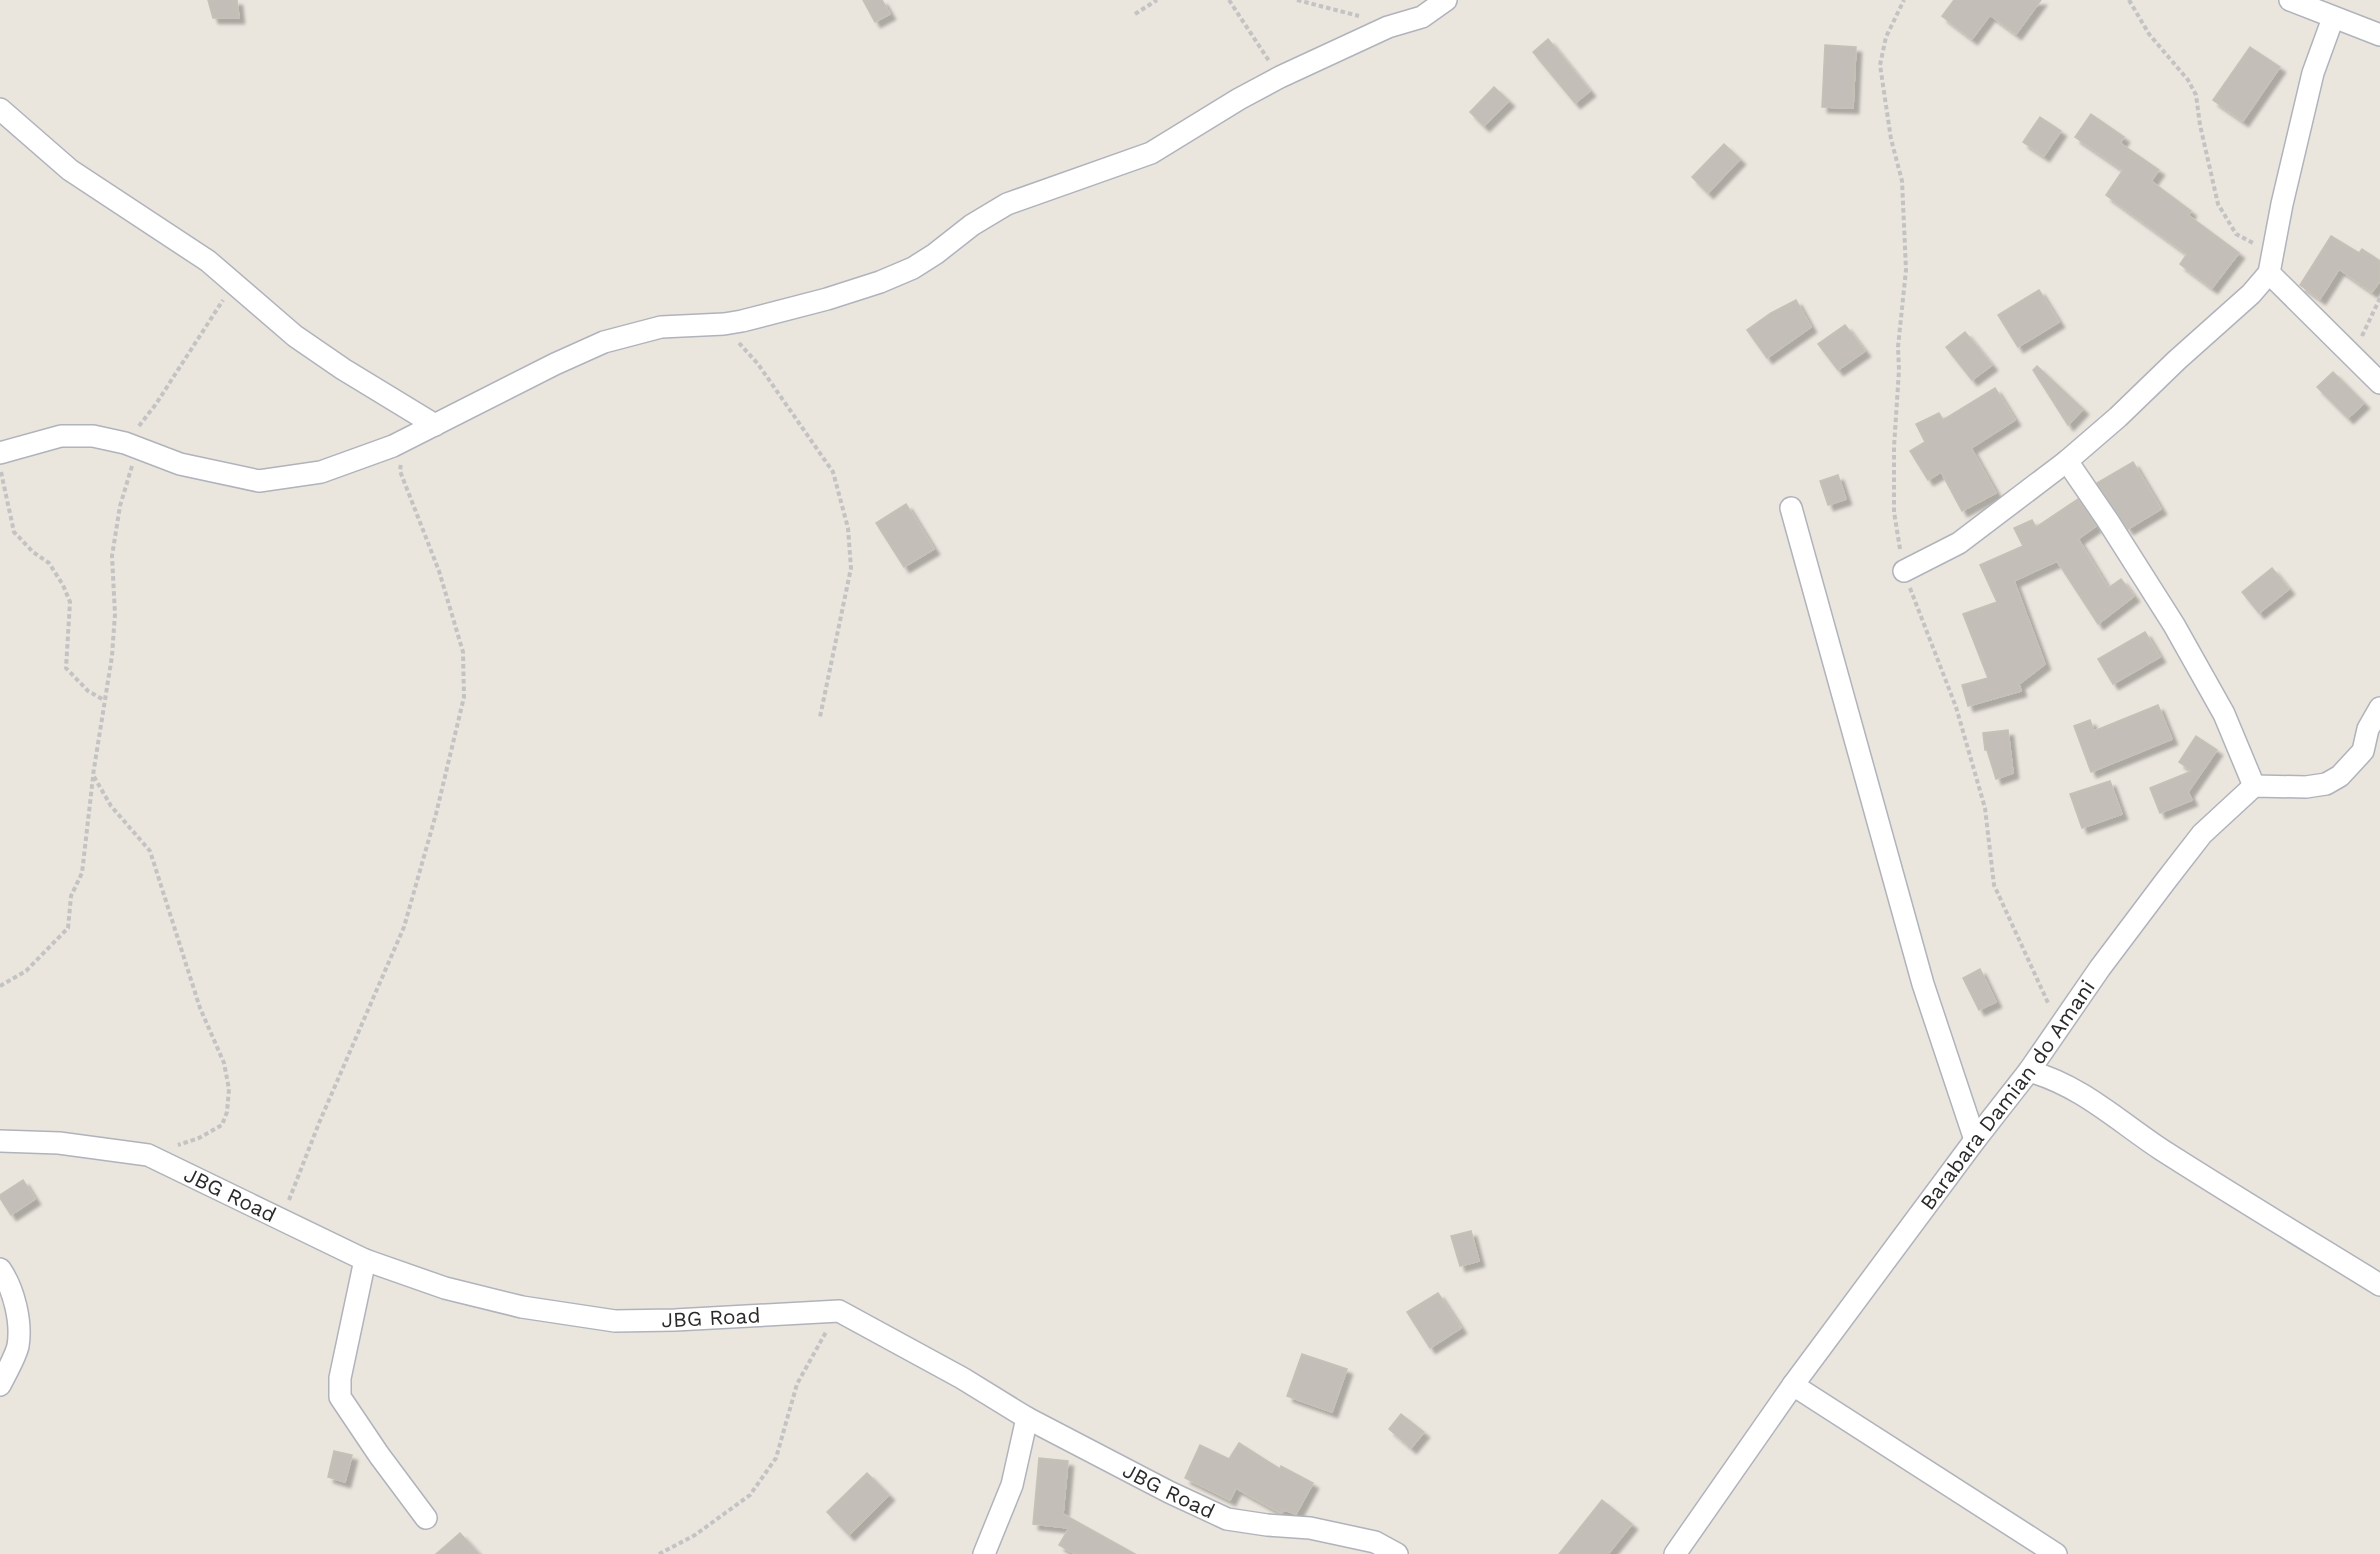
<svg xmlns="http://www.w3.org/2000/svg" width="2380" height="1554" viewBox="0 0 2380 1554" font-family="'Work Sans',sans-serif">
	<defs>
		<filter id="shadow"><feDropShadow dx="5.5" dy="5.5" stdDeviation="1.5" flood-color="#0004"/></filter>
	</defs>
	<rect width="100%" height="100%" fill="#eae5dd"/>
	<path fill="#c3bfb8" stroke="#c5c1b7" stroke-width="1.5" filter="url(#shadow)" d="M208,0H237L239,18H213Z
		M863,0H882L890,14L875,22Z
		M1954,0H2041L2016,34L1990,15L1972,39L1942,16Z
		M1548,39L1590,91L1575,103L1533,52Z
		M1825,45L1856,47L1853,108L1822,107Z
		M2250,47L2280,67L2243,121L2213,100Z
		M1494,87L1509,101L1484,126L1470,112Z
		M2091,114L2124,137L2120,143L2159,170L2151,181L2191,211L2188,215L2239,253L2212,288L2180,264L2187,254L2106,195L2123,170L2075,137Z
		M2040,117L2061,131L2044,156L2023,142Z
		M1724,144L1740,159L1708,193L1692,177Z
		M2331,236L2359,253L2362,249L2380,261V281L2372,292L2339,269L2320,299L2300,285Z
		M2039,290L2059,322L2018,347L1998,315Z
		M1796,300L1811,327L1767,358L1747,330L1771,313Z
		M1845,325L1865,351L1838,370L1818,344Z
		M1965,332L1992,365L1972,380L1946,347Z
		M2037,366L2083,409L2068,425L2033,370Z
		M2333,372L2364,403L2348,418L2317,387Z
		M1995,388L2015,420L1971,448L1996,493L1962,511L1941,472L1928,480L1910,451L1925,442L1916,424L1939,413L1943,420Z
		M2133,462L2161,509L2128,529L2097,483Z
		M1838,475L1846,499L1828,505L1820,481Z
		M2078,499L2096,526L2078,539L2108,588L2121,579L2134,596L2098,624L2057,561L2014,581L2045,664L2019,684L2021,691L1968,706L1962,685L1988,678L1963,614L1997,602L1980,565L2023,546L2014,528L2032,520L2036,527Z
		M906,504L934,549L904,567L876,523Z
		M2272,568L2289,589L2259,613L2242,592Z
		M2145,632L2160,657L2113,684L2098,659Z
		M2158,705L2172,739L2091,772L2074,726L2090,720L2094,731Z
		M2008,730L2013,773L1996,779L1987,750H1985L1983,733Z
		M2196,736L2217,750L2188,792L2192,800L2160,813L2150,788L2192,771L2179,762Z
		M2110,781L2122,814L2082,828L2070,794Z
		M1980,969L1996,1002L1979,1010L1963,978Z
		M23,1180L35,1199L11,1215L0,1198V1195Z
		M1471,1231L1479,1261L1460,1266L1451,1236Z
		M1438,1293L1461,1328L1430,1348L1407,1312Z
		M1302,1354L1347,1369L1332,1412L1287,1396Z
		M1401,1414L1424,1432L1411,1448L1389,1429Z
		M1239,1443L1280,1469L1281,1466L1313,1483L1296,1514L1285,1510L1281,1513L1236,1488L1230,1500L1185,1478L1200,1445L1229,1459Z
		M334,1451L352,1455L345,1482L328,1477Z
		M1039,1458L1068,1461L1063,1514L1135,1554H1075L1059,1545L1069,1528L1033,1524Z
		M867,1473L889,1495L849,1535L827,1512Z
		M1602,1500L1632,1524L1608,1554H1559Z
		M460,1533L479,1554H436Z"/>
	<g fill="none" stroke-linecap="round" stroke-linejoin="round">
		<g stroke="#b0b3bc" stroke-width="24">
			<g id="minor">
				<path d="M2290,0L2380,35"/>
				<path d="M0,109L70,170L208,261L295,336L343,369L435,425"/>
				<path d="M2269,273L2380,383"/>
				<path d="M0,453L61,436H93L125,443L180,464L259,481L321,472L393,446L555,364L604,342L661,327L724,324L742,321L827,299L880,282L913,268L935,254L972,225L1007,204L1151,153L1239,99L1280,77L1388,27L1422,17L1446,0"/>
				<path d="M2067,461L2108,521L2174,625L2224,714L2254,786"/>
				<path d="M1791,508L1923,984L1975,1140"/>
				<path d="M1904,571L1959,543L2067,461L2118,417L2177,360L2251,294L2269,273L2282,204L2313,73L2333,18"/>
				<path d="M2029,1071C2082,1086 2118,1121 2162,1150C2234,1196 2307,1240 2380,1285"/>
				<path id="s1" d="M0,1141L59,1143L148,1155L365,1260L445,1288L522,1307L615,1321L675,1320L839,1311L962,1378L1027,1418L1169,1492L1227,1519L1267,1525L1310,1528L1375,1542L1397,1554"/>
				<path d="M365,1260L340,1378V1397L379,1455L426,1518"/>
				<path d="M0,1269C14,1289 22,1322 18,1346C15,1358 6,1373 0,1385"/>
				<path d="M1793,1385L2056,1554"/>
				<path d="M984,1554L1012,1485L1027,1418"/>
				<path id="s2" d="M1675,1554L1793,1385L1975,1140L2029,1071L2100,968L2164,883L2202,834L2254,786L2306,787L2326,784L2340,776L2363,751L2368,729L2380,708"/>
			</g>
		</g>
		<path stroke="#c3c3c3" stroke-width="4" stroke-dasharray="4.5 3" stroke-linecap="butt" d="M1229,0L1269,61
			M1297,0L1359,16
			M2129,0L2149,34L2188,80L2196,95L2200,125L2218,204L2236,234L2253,243
			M1135,14L1157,0
			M2362,336L2380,298
			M739,343L758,364L833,472L848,528L851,568L820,717
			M139,426L156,404L223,300
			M132,466L120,506L112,556L115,614L112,656L93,775L111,806L150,851L200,1008L224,1063L229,1089L227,1112L222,1125L199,1138L178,1145
			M1,472L14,532L33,552L49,563L63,585L70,602L66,668L88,691L104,700
			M1900,549L1894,512V447L1899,370L1898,347L1906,270L1902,181L1891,139L1880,65L1886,37L1904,0
			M1910,588L1956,707L1985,808L1994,885L2049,1005
			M0,986L26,971L68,928L71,896L82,873L93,777
			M289,1200L319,1123L404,927L436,814L464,697L463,652L439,571L400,471L401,463
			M659,1554L695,1535L750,1495L776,1458L797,1384L826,1332"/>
		<use href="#minor" stroke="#fff" stroke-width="21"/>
	</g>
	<g text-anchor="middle" stroke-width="6" stroke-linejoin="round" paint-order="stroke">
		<g font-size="21" fill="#2a2a2a" stroke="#fff">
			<text dy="7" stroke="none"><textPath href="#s2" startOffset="567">Barabara Damian do Amani</textPath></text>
			<text dy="7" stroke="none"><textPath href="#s1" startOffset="240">JBG Road</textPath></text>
			<text dy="7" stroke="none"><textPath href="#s1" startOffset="744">JBG Road</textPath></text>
			<text dy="7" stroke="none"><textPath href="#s1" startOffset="1248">JBG Road</textPath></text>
		</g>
	</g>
</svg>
